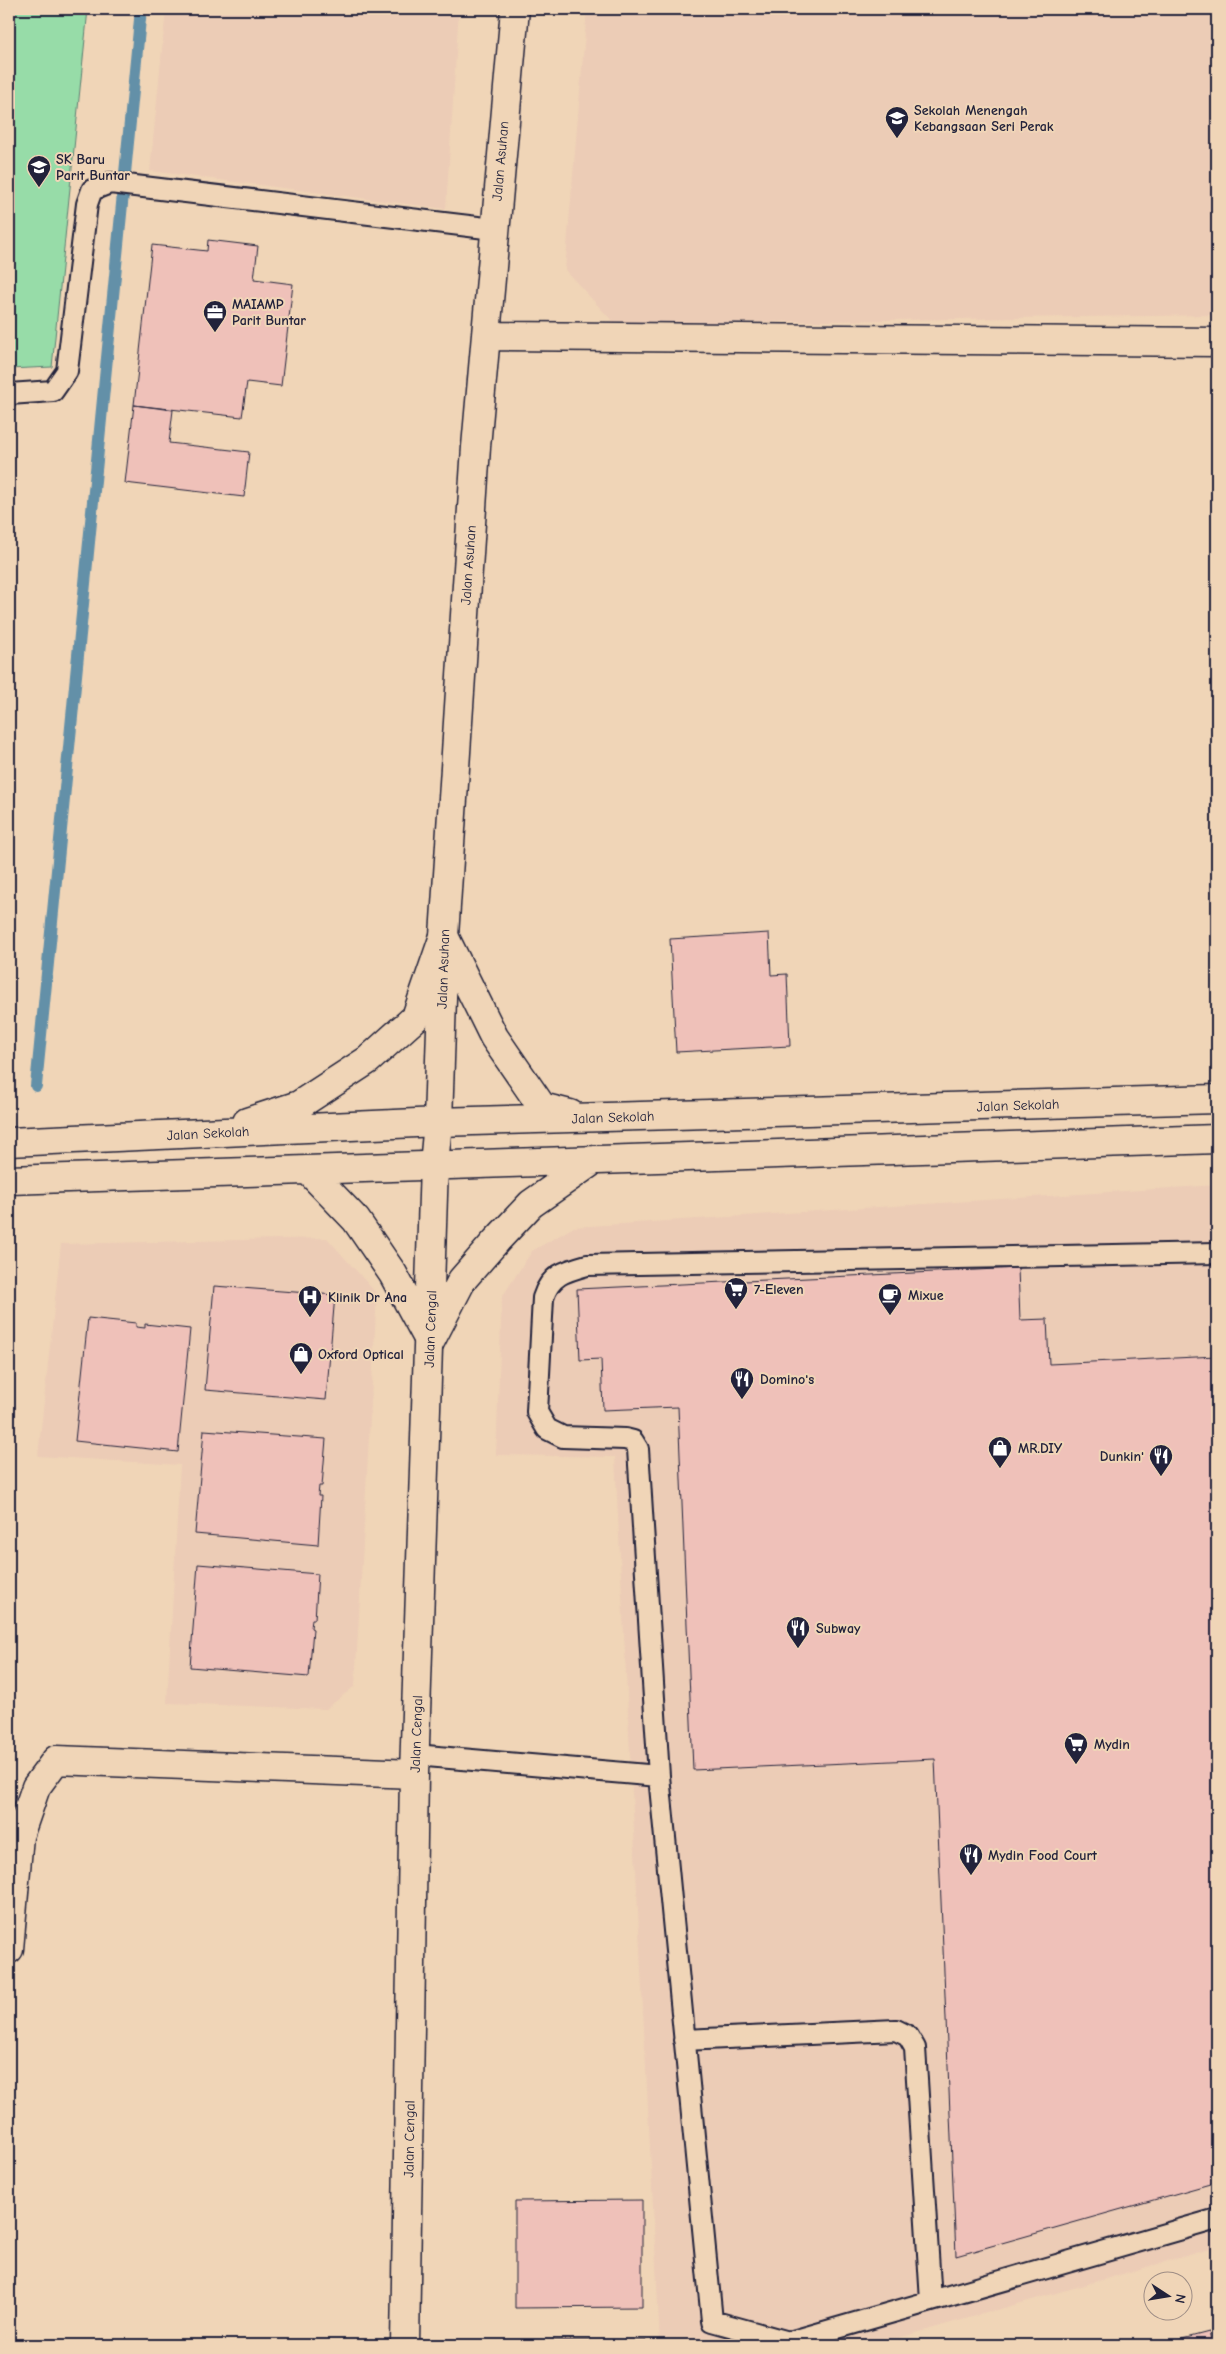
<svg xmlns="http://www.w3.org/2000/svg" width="1226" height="2354" viewBox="0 0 1226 2354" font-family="'Comic Neue',sans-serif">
	<rect width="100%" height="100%" fill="#f0d5b7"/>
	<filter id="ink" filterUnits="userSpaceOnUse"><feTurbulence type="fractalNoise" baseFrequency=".02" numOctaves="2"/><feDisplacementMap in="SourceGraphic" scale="10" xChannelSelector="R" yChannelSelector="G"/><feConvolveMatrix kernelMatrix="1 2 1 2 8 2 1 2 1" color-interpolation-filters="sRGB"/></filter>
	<g filter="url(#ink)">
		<path fill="#ecccb6" d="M166,9H459L446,209L150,171Z
			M587,9H1217V315L615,324L565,270Z
			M1217,1185V2247L874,2345H660L615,1457L496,1455L502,1297L532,1251L574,1227Z
			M327,1238L377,1294L355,1686L326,1709L167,1703L180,1465L38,1456L61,1244Z"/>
		<path fill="#97dca8" stroke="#5c7f72" d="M9,9H88L52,367L9,369Z"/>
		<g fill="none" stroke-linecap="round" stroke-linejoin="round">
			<path stroke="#6390a8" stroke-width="12" d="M36,1086L141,9"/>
		</g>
		<path fill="#efc1b9" stroke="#22223b" d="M208,240L258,246L254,279L293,284L281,386L247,382L242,417L134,405L152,245L207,251Z
			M134,405L173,410L169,443L249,452L244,497L125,483Z
			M769,933L771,975L787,974L790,1046L676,1052L670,939Z
			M1018,1268L1020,1320L1047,1319L1049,1364L1217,1356V2182L956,2256L935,1759L693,1770L678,1407L603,1410L601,1359L580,1360L577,1289Z
			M214,1286L335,1295L326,1400L205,1390Z
			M88,1318L136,1323V1327L145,1328V1324L190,1329L178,1452L75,1441Z
			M204,1430L326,1439L322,1486H319L318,1496H321L318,1545L195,1534Z
			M198,1564L318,1574L315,1619H312L311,1628L313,1629L309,1677L190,1667Z
			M642,2200V2307L515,2308V2201Z
			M1209,2332L1213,2345H1163V2344Z
			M523,2341H646V2345H523Z
			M1115,2341L1116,2345H1102Z"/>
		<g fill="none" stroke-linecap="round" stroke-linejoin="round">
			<g stroke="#22223b" stroke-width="24">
				<path id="lane" d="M9,394L53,391L67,371L87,204L92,190L110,183L494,229
					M1217,1253L587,1265C565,1271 550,1275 543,1298L537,1412L547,1429L563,1437L625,1439L633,1441L638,1449L659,1776L712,2321L789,2342L1217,2219
					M415,1755L659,1776
					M684,2040L896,2030L908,2036L915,2048L931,2301"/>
			</g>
			<g stroke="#22223b" stroke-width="31">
				<path id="street" d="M487,336L1217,342
					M9,1949L19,1836L36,1787L56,1760L414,1774
					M405,2345L414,1774L434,1165L438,1122L444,936L476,447L515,9"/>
			</g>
			<g stroke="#22223b" stroke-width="31">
				<path id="secondary" d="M444,936L494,1037L542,1107L570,1114
					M247,1122L299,1105L368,1060L416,1017L444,936
					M9,1142L438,1122L1217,1099
					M308,1170L356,1220L393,1274L430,1342
					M9,1180L1217,1139
					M430,1342L462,1280L497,1240L531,1204L594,1160"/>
			</g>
			<use href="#lane" stroke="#f0d5b7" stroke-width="20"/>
			<use href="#street" stroke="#f0d5b7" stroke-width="28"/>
			<use href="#secondary" stroke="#f0d5b7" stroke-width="28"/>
		</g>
	</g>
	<defs>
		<g id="school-pin" transform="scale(1.25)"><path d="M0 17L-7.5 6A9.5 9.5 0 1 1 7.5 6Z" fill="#22223b" stroke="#f0d5b7"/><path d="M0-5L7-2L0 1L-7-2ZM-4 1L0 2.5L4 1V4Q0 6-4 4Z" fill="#fff"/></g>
		<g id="office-pin" transform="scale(1.25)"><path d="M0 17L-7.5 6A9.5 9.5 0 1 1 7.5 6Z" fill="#22223b" stroke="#f0d5b7"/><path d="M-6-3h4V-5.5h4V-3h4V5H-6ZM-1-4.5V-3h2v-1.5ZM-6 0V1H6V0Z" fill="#fff"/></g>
		<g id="supermarket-pin" transform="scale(1.25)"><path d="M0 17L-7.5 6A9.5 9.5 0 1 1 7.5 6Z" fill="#22223b" stroke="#f0d5b7"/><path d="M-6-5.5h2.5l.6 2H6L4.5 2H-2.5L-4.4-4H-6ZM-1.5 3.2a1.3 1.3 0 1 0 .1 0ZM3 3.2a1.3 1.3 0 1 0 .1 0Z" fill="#fff"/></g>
		<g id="cafe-pin" transform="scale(1.25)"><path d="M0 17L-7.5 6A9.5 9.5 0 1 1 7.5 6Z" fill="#22223b" stroke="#f0d5b7"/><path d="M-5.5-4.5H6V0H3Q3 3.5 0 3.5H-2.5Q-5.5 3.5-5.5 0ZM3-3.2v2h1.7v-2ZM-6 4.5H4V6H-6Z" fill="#fff"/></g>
		<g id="hospital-pin" transform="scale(1.25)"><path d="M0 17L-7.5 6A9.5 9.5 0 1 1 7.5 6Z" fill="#22223b" stroke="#f0d5b7"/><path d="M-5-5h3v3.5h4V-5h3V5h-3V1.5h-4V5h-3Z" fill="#fff"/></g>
		<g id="shop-pin" transform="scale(1.25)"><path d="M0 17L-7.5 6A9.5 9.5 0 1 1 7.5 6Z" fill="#22223b" stroke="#f0d5b7"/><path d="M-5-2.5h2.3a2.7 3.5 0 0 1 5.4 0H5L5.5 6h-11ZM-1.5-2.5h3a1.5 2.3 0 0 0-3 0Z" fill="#fff"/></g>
		<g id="restaurant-pin" transform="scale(1.25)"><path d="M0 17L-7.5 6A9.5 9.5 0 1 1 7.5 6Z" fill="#22223b" stroke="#f0d5b7"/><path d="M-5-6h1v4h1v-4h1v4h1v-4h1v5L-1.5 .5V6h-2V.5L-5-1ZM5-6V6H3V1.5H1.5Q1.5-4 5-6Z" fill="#fff"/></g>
	</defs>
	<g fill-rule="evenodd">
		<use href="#school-pin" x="897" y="118"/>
		<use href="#school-pin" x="39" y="167"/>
		<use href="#office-pin" x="215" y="312"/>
		<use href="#supermarket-pin" x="736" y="1289"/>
		<use href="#cafe-pin" x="890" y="1295"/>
		<use href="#hospital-pin" x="310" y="1297"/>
		<use href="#shop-pin" x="301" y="1354"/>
		<use href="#restaurant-pin" x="742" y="1379"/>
		<use href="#shop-pin" x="1000" y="1448"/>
		<use href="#restaurant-pin" x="1161" y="1456"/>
		<use href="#restaurant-pin" x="798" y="1628"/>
		<use href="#supermarket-pin" x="1076" y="1744"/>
		<use href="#restaurant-pin" x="971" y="1855"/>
	</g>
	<g text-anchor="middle" stroke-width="4" stroke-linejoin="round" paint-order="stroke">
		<g font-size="14" font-weight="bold" fill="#22223b" stroke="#f0d5b7" text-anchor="start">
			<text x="914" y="115">Sekolah Menengah<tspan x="914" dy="16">Kebangsaan Seri Perak</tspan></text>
			<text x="56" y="164">SK Baru<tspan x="56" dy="16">Parit Buntar</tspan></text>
			<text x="232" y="309">MAIAMP<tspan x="232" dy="16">Parit Buntar</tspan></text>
			<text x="754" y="1294">7-Eleven</text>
			<text x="908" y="1300">Mixue</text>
			<text x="328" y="1302">Klinik Dr Ana</text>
			<text x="318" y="1359">Oxford Optical</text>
			<text x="760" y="1384">Domino's</text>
			<text x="1018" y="1453">MR.DIY</text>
			<text x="1144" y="1461" text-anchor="end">Dunkin'</text>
			<text x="816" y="1633">Subway</text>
			<text x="1094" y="1749">Mydin</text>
			<text x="988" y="1860">Mydin Food Court</text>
		</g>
		<g font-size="14" fill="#22223b" stroke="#f0d5b7">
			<text transform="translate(500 161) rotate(-85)" y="5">Jalan Asuhan</text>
			<text transform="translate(468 565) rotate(-86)" y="5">Jalan Asuhan</text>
			<text transform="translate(443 969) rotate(-88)" y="5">Jalan Asuhan</text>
			<text transform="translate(1018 1105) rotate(-2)" y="5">Jalan Sekolah</text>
			<text transform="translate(613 1117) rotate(-2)" y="5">Jalan Sekolah</text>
			<text transform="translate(208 1133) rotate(-3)" y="5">Jalan Sekolah</text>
			<text transform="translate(430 1329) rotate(-88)" y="5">Jalan Cengal</text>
			<text transform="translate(416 1734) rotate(-88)" y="5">Jalan Cengal</text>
			<text transform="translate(409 2139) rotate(-89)" y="5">Jalan Cengal</text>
		</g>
	</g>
	<rect width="1226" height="2354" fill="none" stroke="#f0d5b7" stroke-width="30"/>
	<rect x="15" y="15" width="1196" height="2324" fill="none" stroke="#22223b" stroke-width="2" filter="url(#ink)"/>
	<g transform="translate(1168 2296) rotate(102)"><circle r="24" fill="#f0d5b7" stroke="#9e8d85"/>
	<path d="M0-4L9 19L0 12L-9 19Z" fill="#22223b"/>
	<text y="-8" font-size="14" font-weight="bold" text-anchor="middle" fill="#22223b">N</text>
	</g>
</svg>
